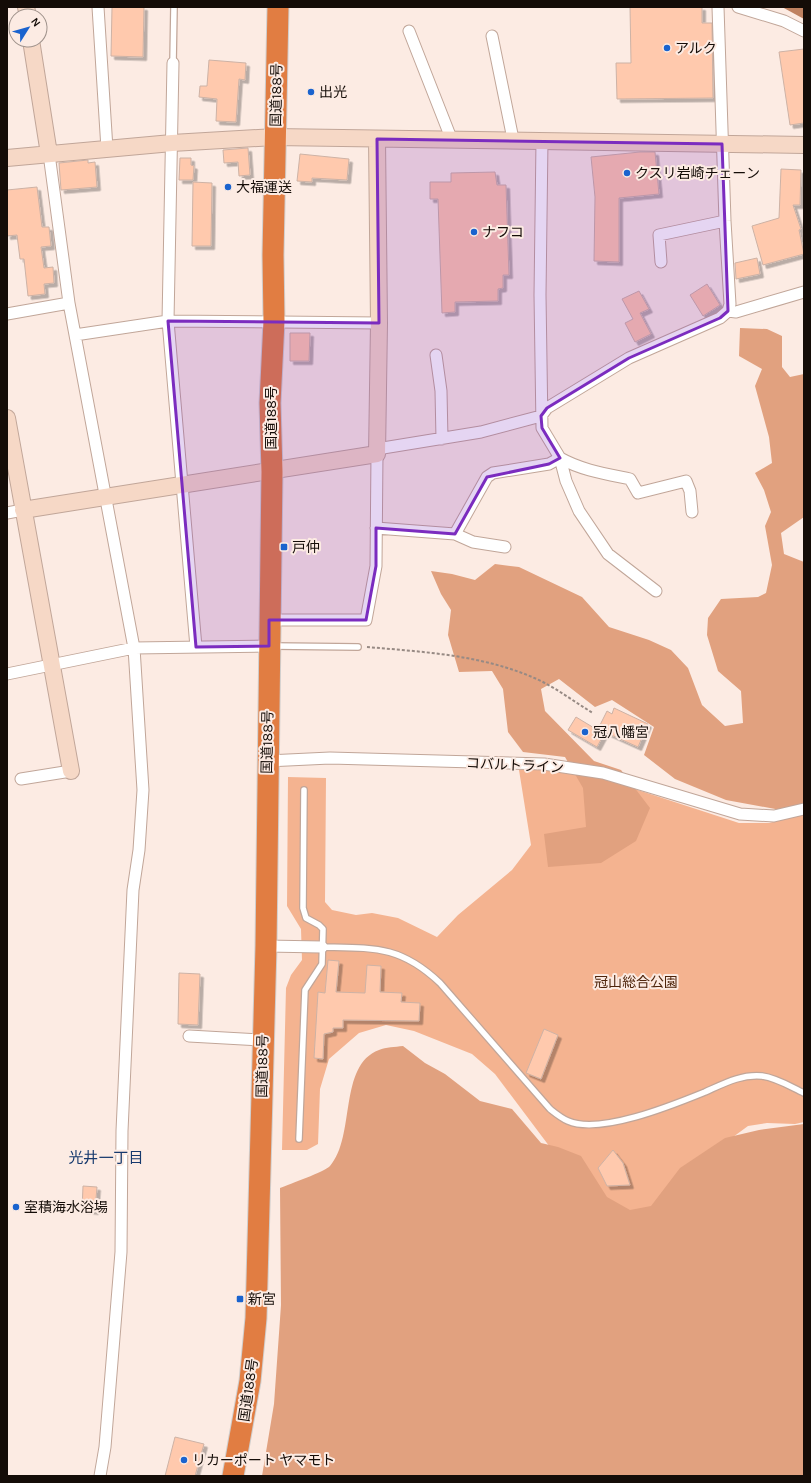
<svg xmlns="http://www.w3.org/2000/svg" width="811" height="1483" viewBox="0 0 811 1483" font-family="Karla,'Noto Sans JP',sans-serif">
	<defs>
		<filter id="shadow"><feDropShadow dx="3.5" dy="3.5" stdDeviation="0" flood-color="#0004"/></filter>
	</defs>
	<rect width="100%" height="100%" fill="#fcebe3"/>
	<path fill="#f4b390" d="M519,770H542L601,778L739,823H769L804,814V1122L795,1124L767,1123L748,1126L714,1151L688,1194L613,1231L495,1074L472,1054L414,1031L386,1025L359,1033L329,1059L320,1089L318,1144L307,1150H282L286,988L291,975L302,960L301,929L287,906L288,777L326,778L325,902L332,910L356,915L372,913L398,918L437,937L458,915L512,870L531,845Z"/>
	<path fill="#e1a17f" d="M740,328L767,329L782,336V367L790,377L804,374V517L781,533L784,554L804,562V805L786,811L726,800L675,779L644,755L654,727L612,700L595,707L559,679L541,689L545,711L594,761L621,770L650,808L636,841L601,863L548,867L544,834L586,827L583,788L565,757L523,752L508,732L503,689L492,671L459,672L448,635L451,610L441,594L431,571L452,574L475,580L495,564L519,567L582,597L609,627L649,640L671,650L688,668L702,705L725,726L743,723L741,691L718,671L707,635L708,618L721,599L758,597L766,593L772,565L765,526L771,512L764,490L755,473L772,463L769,437L755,386L762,369L739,356Z
		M403,1046L425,1063L445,1074L480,1101L512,1109L541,1143L558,1147L581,1156L607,1197L630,1210L651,1206L680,1168L725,1138L759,1130L804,1124V1476H262L274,1404L281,1305L280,1188C290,1184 324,1172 330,1166C356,1137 338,1065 379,1050C386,1047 395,1047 403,1046Z"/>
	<path fill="#bf8160" d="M782,7H804V19Z"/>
	<path fill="#ffc9ad" stroke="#cdb2a5" filter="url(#shadow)" d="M112,7H144L143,57L111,56Z
		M630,7H702V23H712L713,98L617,99L616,63H631Z
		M804,49V123L790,125L779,52Z
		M209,60L246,63L245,80L239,79L236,122L216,121L217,99L199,97L200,86H207Z
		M248,148L250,175L239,176L238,162L224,163L223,150Z
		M640,152H655L659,194L619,198V262L594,261L595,197L591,157Z
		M300,154L349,159L347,180L312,178V182L297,181Z
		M180,158H191V165L194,166L193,180H179Z
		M88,160V163L95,162L97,187L61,190L59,163Z
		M781,169L801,170L800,205H793L801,229L799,230L804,254L763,265L752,226L779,218Z
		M495,172L497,185H506L509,275H503V288L498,289V301L455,302V312L442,313L438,199H430V182H451V173Z
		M193,182L212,183L211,246H192Z
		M37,187L42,227H49L51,246L41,247L44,268L53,267L54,283L44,284L45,294L28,296L24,259H20L17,235L7,236V190Z
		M757,258L760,274L736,279L735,263Z
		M707,284L720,305L703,316L690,295Z
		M639,291L649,309L640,313L651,334L635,342L625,323L633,319L622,299Z
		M290,333H310L309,361H290Z
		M614,708L648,724L638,747L598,729L607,711L612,714Z
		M576,717L604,734L597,747L568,730Z
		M328,960L339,961L336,992L365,993L367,965L381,966L380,992L402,993L401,1002L420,1003L419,1021L343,1020V1028H333V1032L324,1034L323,1059L314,1058L318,992L325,993Z
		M179,973L200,974L198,1025L178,1024Z
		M544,1029L558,1035L541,1079L526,1073Z
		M613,1150L623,1163L630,1185L607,1186L598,1168Z
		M83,1186L97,1187L95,1211L82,1210Z
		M175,1437L204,1444L195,1476H165Z"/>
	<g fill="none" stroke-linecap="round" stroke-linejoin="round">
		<g stroke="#c1a699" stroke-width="8">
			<path id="lane" d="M173,63L174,7
				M274,646L358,647
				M322,947C373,948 400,945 440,983L550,1109C555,1113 561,1118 568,1121C600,1135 673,1105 705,1092C723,1084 741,1074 762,1076C777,1078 791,1087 804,1093
				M299,1139L305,990L322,964L323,929L319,925L306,918L303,908L304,790"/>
		</g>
		<g stroke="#c1a699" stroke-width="13">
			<path id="street" d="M98,7L107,149
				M738,7L784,21L804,31
				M409,31L451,138
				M492,36L513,139
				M173,63L168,321L196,647
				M542,141L540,295L542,428L560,458L566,481L579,511L608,554L656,591
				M49,154L69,303L134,648L143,790L139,850L133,890L122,1131L121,1252L105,1447L100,1476
				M661,262L659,235L725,221
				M728,311L736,312L804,292
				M7,314L69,303
				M75,335L168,321L379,323
				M436,355L441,391L442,439
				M7,513L23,510
				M376,528L455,534L473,542L505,547
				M455,534L487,477L493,473L549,464L560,458C581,470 606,474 630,479L638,493L686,481L690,491L692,512
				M269,620H366L376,566L377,454L383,448L481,432L541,416L547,408L629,358L720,318L728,311L730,304L725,221L718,7
				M7,674L134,648L269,646
				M267,761L330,758L544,764L603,773L740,814L774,816L804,809
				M21,779L71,771
				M266,946L322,947
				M189,1036L262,1040"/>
		</g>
		<g stroke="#c1a699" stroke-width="18">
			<path id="secondary" d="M26,7L28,16
				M31,40L49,154
				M7,158L172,143L275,137L804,145
				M7,418L71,771
				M23,510L377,454L379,323L377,139"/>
		</g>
		<g stroke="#d0cecd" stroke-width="23">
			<path id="highway" d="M233,1476L250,1381L256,1318L266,946L272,472L270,403L274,321L273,255L278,7"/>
		</g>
		<path stroke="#978a84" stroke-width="2" stroke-dasharray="3 2" stroke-linecap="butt" d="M367,647C425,652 486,655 541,681C559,690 576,703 593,713"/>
		<use href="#lane" stroke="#fff" stroke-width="5.5"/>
		<use href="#street" stroke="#fff" stroke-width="11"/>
		<use href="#secondary" stroke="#f6d8c6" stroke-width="16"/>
		<use href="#highway" stroke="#e17d42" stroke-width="21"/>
	</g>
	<path fill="#7b2cbf" fill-opacity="0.2" stroke="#7b2cbf" stroke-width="3" stroke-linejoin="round" d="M377,139L722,144L728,311L720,318L629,358L547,408L541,416L542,428L560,458L549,464L487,477L455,534L376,528V566L366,620H269V646L196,647L168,321L379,323Z"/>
	<g fill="#1a63ce" stroke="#fcebe3" stroke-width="1.5">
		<circle cx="667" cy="48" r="4"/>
		<circle cx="311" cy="92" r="4"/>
		<circle cx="627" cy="173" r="4"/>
		<circle cx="228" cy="187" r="4"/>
		<circle cx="474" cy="232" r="4"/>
		<rect x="280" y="543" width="8" height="8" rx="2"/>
		<circle cx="585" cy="732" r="4"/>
		<circle cx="16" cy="1207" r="4"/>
		<rect x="236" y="1295" width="8" height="8" rx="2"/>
		<circle cx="184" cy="1460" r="4"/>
	</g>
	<g text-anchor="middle" stroke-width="4" stroke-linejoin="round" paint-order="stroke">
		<g font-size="14" fill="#140c07" stroke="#fcebe3" text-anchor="start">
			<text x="675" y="53">アルク</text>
			<text x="319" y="97">出光</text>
			<text x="635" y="178">クスリ岩崎チェーン</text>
			<text x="236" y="192">大福運送</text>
			<text x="482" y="237">ナフコ</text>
			<text x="292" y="552">戸仲</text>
			<text x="593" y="737">冠八幡宮</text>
			<text x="24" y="1212">室積海水浴場</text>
			<text x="248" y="1304">新宮</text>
			<text x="192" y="1465">リカーポート ヤマモト</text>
		</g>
		<g font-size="14" fill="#140c07" stroke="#fcebe3">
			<text transform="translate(276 95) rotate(-89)" y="5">国道188号</text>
			<text transform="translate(271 418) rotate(-90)" y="5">国道188号</text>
			<text transform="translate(267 742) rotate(-89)" y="5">国道188号</text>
			<text transform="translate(515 765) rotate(3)" y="5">コバルトライン</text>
			<text transform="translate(262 1066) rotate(-89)" y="5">国道188号</text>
			<text transform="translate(248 1390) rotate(-82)" y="5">国道188号</text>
		</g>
		<g font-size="14" fill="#4e240b" stroke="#fcebe3">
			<text x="636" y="987">冠山総合公園</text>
		</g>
		<g font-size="15" fill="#16396d" stroke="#fcebe3">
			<text x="106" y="1163">光井一丁目</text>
		</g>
	</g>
	<rect width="811" height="1483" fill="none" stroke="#140c07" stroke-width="16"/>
	<g transform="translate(28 28) rotate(53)"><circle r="19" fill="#fcebe3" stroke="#9f928b"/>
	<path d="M0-3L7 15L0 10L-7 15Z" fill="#1a63ce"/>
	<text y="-6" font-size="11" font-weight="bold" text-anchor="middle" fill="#140c07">N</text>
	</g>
</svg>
